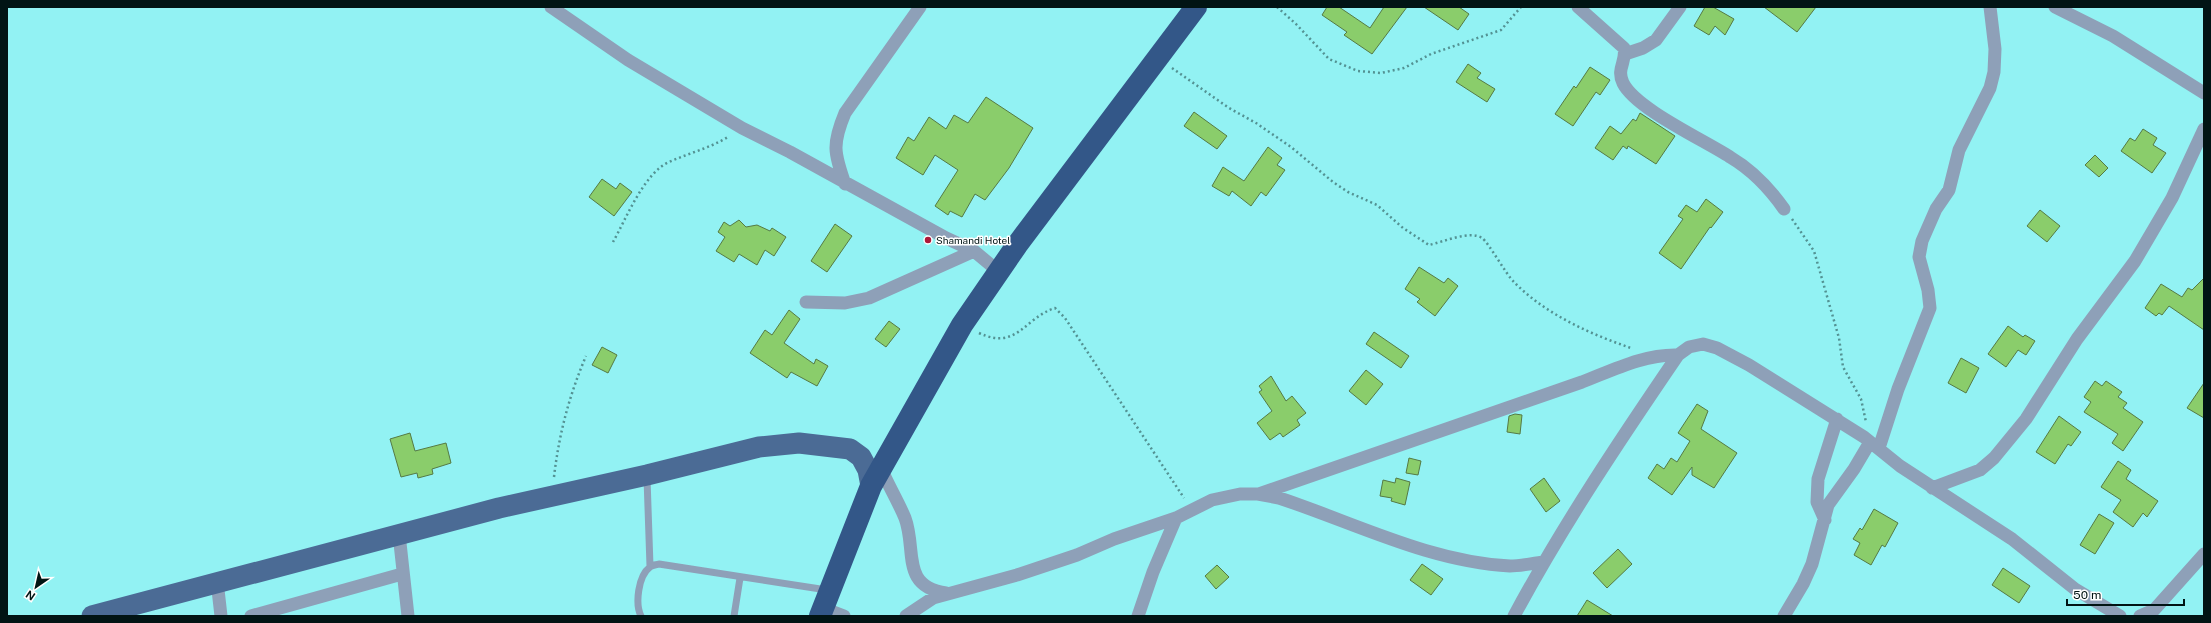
<svg xmlns="http://www.w3.org/2000/svg" width="2211" height="623" viewBox="0 0 2211 623" font-family="'Public Sans',sans-serif">
	<rect width="100%" height="100%" fill="#92f2f3"/>
	<path fill="#8acd6b" stroke="#557a44" d="M1327,7H1339L1370,28L1384,7H1407L1372,54L1344,35L1347,32L1322,15Z
		M1424,7H1459L1469,14L1458,30Z
		M1705,7H1713L1734,19L1725,35L1715,26L1709,35L1694,26Z
		M1764,7H1816L1797,32Z
		M1468,64L1481,73L1477,78L1495,89L1487,102L1456,82Z
		M1590,67L1610,80L1600,95L1596,92L1573,126L1555,114L1574,86L1576,88Z
		M986,97L1033,128L1009,168L985,200L975,194L962,217L950,211L948,215L935,206L958,170L935,155L923,175L896,158L908,137L914,141L929,117L946,129L954,115L968,123Z
		M1194,112L1227,136L1217,149L1184,126Z
		M1640,113L1675,136L1656,164L1628,146L1627,149L1623,146L1613,160L1595,148L1610,126L1621,134L1633,119L1636,121Z
		M2143,129L2157,138L2153,145L2166,153L2152,173L2121,151L2130,138L2135,141Z
		M1268,147L1282,158L1277,165L1285,170L1266,196L1261,192L1251,206L1232,191L1229,196L1212,186L1223,167L1244,181Z
		M2095,155L2108,168L2099,177L2085,165Z
		M602,179L616,189L620,183L632,192L614,216L589,197Z
		M1706,199L1723,212L1711,228L1710,227L1681,269L1659,253L1683,219L1678,216L1686,205L1697,212Z
		M2040,210L2060,226L2047,242L2027,226Z
		M739,220L746,227L757,225L770,231L772,228L786,237L774,256L765,250L757,265L739,254L734,262L716,251L725,237L718,232L724,222L730,226Z
		M835,224L852,236L827,272L811,261Z
		M1419,267L1444,283L1448,278L1458,286L1435,316L1417,302L1420,299L1405,289Z
		M2204,278V330L2169,306L2162,315L2159,313L2156,316L2145,308L2161,284L2182,297L2188,288L2192,290Z
		M789,310L800,319L784,343L814,364L816,359L828,366L817,386L791,372L787,378L750,353L765,330L772,335Z
		M889,321L900,329L886,347L875,339Z
		M2008,326L2023,337L2025,335L2035,341L2026,355L2018,350L2006,367L1988,354Z
		M1374,332L1409,356L1401,368L1366,344Z
		M602,347L617,355L608,373L592,365Z
		M1961,358L1979,368L1966,393L1948,383Z
		M1366,370L1383,384L1366,405L1349,391Z
		M1271,376L1286,401L1292,396L1306,413L1297,420L1300,425L1283,437L1280,433L1270,440L1257,423L1272,411L1259,392L1262,390L1259,386Z
		M2095,381L2102,386L2106,381L2122,392L2118,397L2127,403L2123,408L2143,422L2123,451L2112,443L2118,434L2084,412L2091,402L2084,397Z
		M2204,383V418L2187,408Z
		M1697,404L1708,411L1701,429L1737,453L1714,488L1692,475V467L1672,495L1648,478L1657,464L1664,469L1671,458L1677,462L1690,441L1678,433Z
		M1515,414L1522,415L1520,434L1507,432L1509,416Z
		M2059,416L2081,432L2071,446L2068,444L2055,464L2036,452Z
		M410,433L415,451L446,443L451,463L432,469L433,474L418,478L417,473L401,477L390,439Z
		M1409,458L1421,461L1418,475L1406,473Z
		M2118,461L2131,470L2126,479L2158,501L2147,517L2143,513L2133,527L2113,512L2121,500L2101,487Z
		M1396,478L1410,482L1405,505L1391,501L1392,498L1380,496L1383,480L1395,483Z
		M1544,478L1560,501L1546,512L1530,489Z
		M1874,509L1898,523L1885,547L1882,545L1871,565L1854,555L1860,543L1853,539L1860,528L1862,530Z
		M2099,514L2114,523L2095,554L2080,545Z
		M1618,549L1632,564L1607,588L1593,573Z
		M1422,564L1443,579L1431,595L1410,580Z
		M1217,565L1229,577L1216,589L1205,576Z
		M2003,568L2030,586L2019,603L1992,585Z
		M1587,600L1613,616H1577Z"/>
	<g fill="none" stroke-linecap="round" stroke-linejoin="round">
		<path stroke="#539293" stroke-width="2.5" stroke-dasharray="2 3" stroke-linecap="butt" d="M1277,7L1296,24L1329,59L1358,71L1381,73L1404,68L1431,54L1501,30L1521,7
			M1172,68L1229,108L1256,123L1291,147L1333,182L1348,192L1377,205L1403,228L1429,245C1443,242 1470,230 1482,238C1489,243 1505,273 1514,282C1545,314 1590,334 1631,348
			M1792,219L1814,251L1839,338L1843,367L1861,399L1866,422
			M613,242C626,219 644,173 669,162C689,153 710,148 728,137
			M979,333C1017,351 1024,318 1055,308L1065,318L1184,498
			M554,477C559,434 569,396 586,356"/>
		<path stroke="#8ea0b8" stroke-width="7" d="M647,478L650,566
			M641,616C635,604 638,576 650,567C652,565 656,565 659,564L827,590
			M734,616L740,578"/>
		<path stroke="#8ea0b8" stroke-width="13" d="M551,7L628,60L742,128L790,152L946,238L974,251L998,271
			M1578,7L1624,48C1627,62 1616,68 1623,83C1636,109 1704,140 1730,157C1752,170 1770,189 1784,209
			M2055,7L2113,36L2204,93
			M1625,54L1643,48L1656,40L1680,7
			M845,184C834,153 832,144 845,113L920,7
			M806,302L845,303L869,298L974,251
			M1879,448L1898,389L1930,308L1928,290L1919,257L1922,241L1936,209L1949,190L1959,150L1990,88L1994,72L1995,49L1990,7
			M881,468C888,485 898,501 905,518C917,550 900,586 946,593
			M1932,488L1980,470L1994,458L2026,419L2077,339L2135,261L2172,198L2204,129
			M1259,494L1582,382C1613,370 1644,354 1678,355
			M1825,520L1817,502L1818,479L1837,419
			M399,534L408,616
			M217,581L221,616
			M823,608L844,616
			M251,616L402,574
			M906,616L933,598L1017,575L1077,555L1114,539L1176,518L1212,500L1240,494H1258L1279,498C1355,523 1430,562 1510,566C1521,566 1533,563 1544,562
			M1138,616L1153,572L1176,518
			M1514,616C1563,525 1620,440 1678,355L1689,347L1703,344L1717,348L1749,365L1864,437L1900,466L2012,539L2075,589L2120,616
			M1784,616L1803,584L1812,564L1828,505L1854,469L1870,442
			M2140,616L2154,610L2204,554"/>
		<path stroke="#4b6b95" stroke-width="21" d="M92,616L499,508L647,475L759,447L799,443L850,449L861,457L868,470L871,486"/>
		<path stroke="#335788" stroke-width="22" d="M820,616L871,486L962,325L1017,245L1196,7"/>
	</g>
	<circle fill="#ad1839" stroke="#fff" stroke-width="1.5" cx="928" cy="240" r="4"/>
	<g text-anchor="middle" stroke-width="3" stroke-linejoin="round" paint-order="stroke">
		<g font-size="10" fill="#011414" stroke="#fff" text-anchor="start">
			<text x="936" y="244">Shamandi Hotel</text>
		</g>
	</g>
	<rect width="2211" height="623" fill="none" stroke="#011414" stroke-width="16"/>
	<g transform="translate(36 587) rotate(214)" stroke="#ffffff" stroke-width="3" paint-order="stroke">
	<path d="M0-3L7 15L0 10L-7 15Z" fill="#011414"/>
	<text y="-6" font-size="11" font-weight="bold" text-anchor="middle" fill="#011414">N</text>
	</g>
	<path d="M2067 599v6h117v-6" fill="none" stroke="#011414" stroke-width="2"/>
	<text x="2073" y="599" font-size="12" fill="#011414" stroke="#ffffff" stroke-width="3" paint-order="stroke">50 m</text>
</svg>
